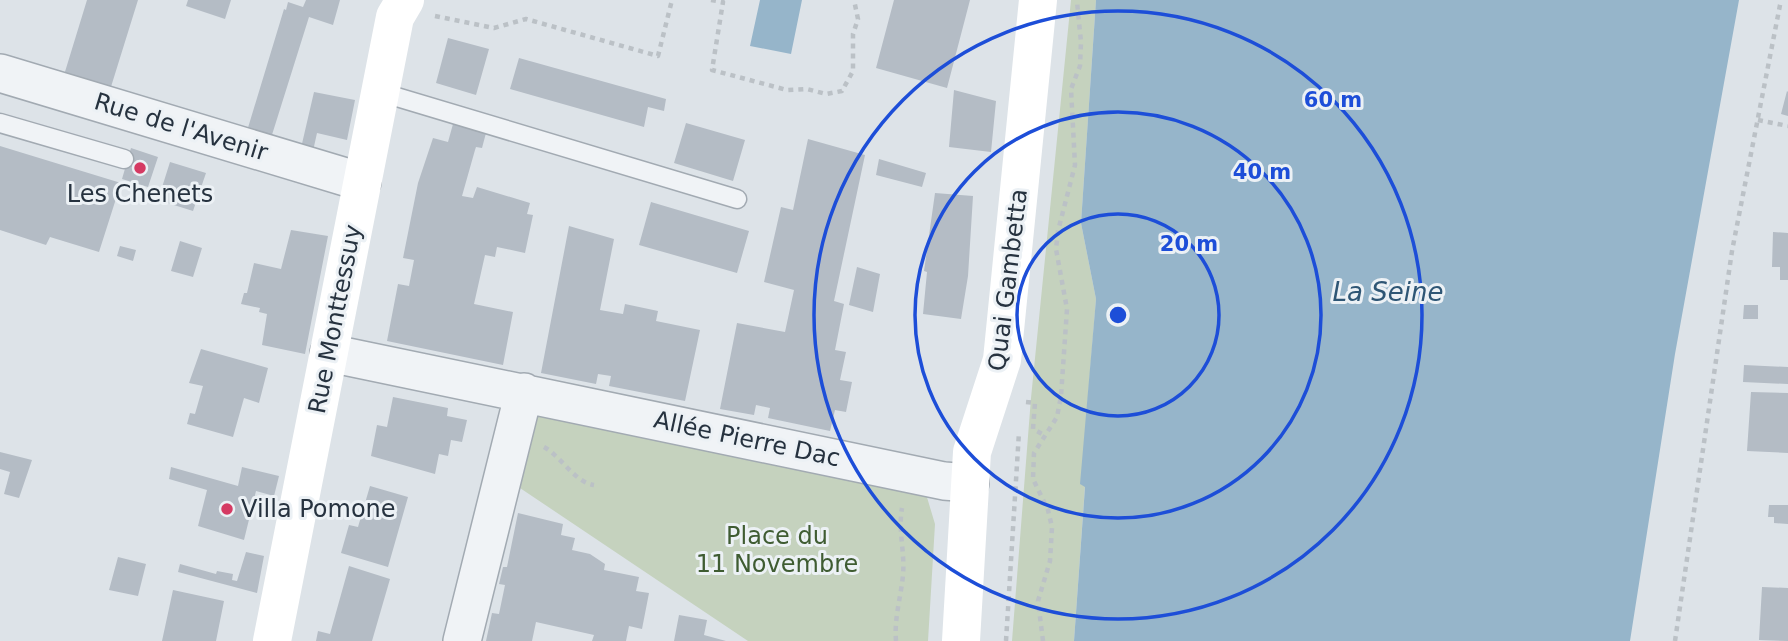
<svg xmlns="http://www.w3.org/2000/svg" width="1788" height="641" viewBox="0 0 1788 641" font-family="'DejaVu Sans',sans-serif">
	<rect width="100%" height="100%" fill="#dde3e8"/>
	<path fill="#c5d2be" d="M1071,0H1096L1081,223L1096,299L1081,484L1085,486L1074,641H1012L1031,398Z
		M536,408L926,494L935,524L928,641H748L517,486Z"/>
	<path fill="#96b5ca" d="M760,0H802L791,54L750,46Z
		M1096,0H1739L1675,354L1630,641H1074L1085,487L1080,484L1096,299L1081,223Z"/>
	<path fill="#b4bcc5" d="M87,0H138L110,90L64,75Z
		M188,0H231L225,19L186,6Z
		M306,0H340L333,25L309,17L271,138L247,131L284,9L286,10L288,2L303,7Z
		M894,0H970L947,88L876,68Z
		M448,38L489,49L476,95L436,83Z
		M519,58L666,99L664,111L648,107L644,127L510,89Z
		M954,90L996,101L991,152L949,147Z
		M1787,91L1788,92V116L1781,114Z
		M314,92L355,100L347,140L317,133L313,151L301,148Z
		M686,123L745,140L733,181L674,163Z
		M453,124L486,133L482,148L476,147L475,150L462,196L473,198L477,187L530,203L527,214L533,215L525,253L497,247L495,257L485,255L474,304L513,312L503,365L387,341L398,284L409,286L414,260L403,258L418,183L433,138L448,142Z
		M808,139L865,155L834,301L844,304L835,350L846,352L840,380L852,382L846,412L835,410L830,431L768,418L770,408L756,405L754,415L720,409L737,323L785,332L794,290L764,282L781,207L793,210Z
		M0,146L121,183L99,252L50,237L46,245L0,230Z
		M131,148L158,157L148,187L122,179Z
		M879,159L926,173L922,187L876,175Z
		M170,162L206,173L193,211L158,200Z
		M935,193L973,196L968,276L961,319L923,314L927,272L924,271Z
		M651,202L749,231L737,273L639,245Z
		M569,226L614,239L600,310L623,314L625,304L658,311L656,321L700,330L685,401L609,386L611,376L598,374L596,384L541,373Z
		M291,230L328,236L305,354L262,345L267,314L259,312L260,308L241,304L244,293H247L254,263L281,269Z
		M1773,232L1788,233V280H1780V267H1772Z
		M180,241L202,248L193,277L171,271Z
		M120,246L136,250L133,261L117,256Z
		M857,267L880,274L873,312L849,305Z
		M1744,305H1758V319H1743Z
		M201,349L268,368L259,403L244,398L233,437L187,424L190,413L195,414L203,386L189,383Z
		M1744,365L1788,367V384L1743,382Z
		M1751,392L1788,393V453L1747,451Z
		M393,397L448,408L447,416L467,420L462,442L451,440L448,456L439,454L435,474L371,456L377,425L387,427Z
		M0,452L32,460L19,498L4,494L10,472L0,469Z
		M171,467L238,486L242,467L279,476L274,496L256,491L244,540L198,526L207,490L169,479Z
		M370,486L408,497L388,567L341,553L349,525L358,527Z
		M1769,505H1788V524L1774,523V517H1768Z
		M518,513L563,524L561,535L575,538L572,550L590,554L605,564L604,570L639,577L636,591L649,593L642,629L629,626L626,641H592L594,635L536,622L532,641H486L492,613L499,614L505,585L499,584L503,567H507Z
		M246,552L264,556L257,593L178,572L180,564L216,574L217,571L233,574L232,580L237,581Z
		M118,557L146,564L138,596L109,590Z
		M349,566L390,579L372,641H316L318,631L330,634Z
		M1762,587L1788,588V641L1759,640Z
		M173,590L224,601L216,641H162Z
		M679,615L707,620L704,635L726,641H674Z"/>
	<g fill="none" stroke-linecap="round" stroke-linejoin="round">
		<defs>
			<path id="lane" d="M380,92L737,199
				M0,123L124,159"/>
			<path id="street" d="M0,73L362,182
				M329,353L944,481L970,483
				M462,641L524,392"/>
		</defs>
		<use href="#lane" stroke="#a2aab2" stroke-width="21"/>
		<use href="#street" stroke="#a2aab2" stroke-width="40"/>
		<path stroke="#bbc1c6" stroke-width="4.5" stroke-dasharray="5 5" stroke-linecap="butt" d="M711,0L723,2L712,70L787,90L807,89L826,94L842,91L853,71V34L858,19L854,0
			M435,16L494,28L526,19L658,56L672,0
			M1758,120L1788,126
			M1026,402L1035,403L1033,429L1044,435
			M544,447C562,457 574,482 594,485
			M896,641C894,618 901,597 903,575C905,552 898,531 902,508
			M1006,641L1019,432
			M1043,641L1038,601L1050,561L1052,527L1048,510L1033,479L1034,453L1057,417L1061,396L1067,309L1056,249L1058,231L1075,165L1071,89L1080,66L1081,42L1077,2
			M1675,641L1732,251L1781,0"/>
		<use href="#lane" stroke="#f0f3f6" stroke-width="18"/>
		<use href="#street" stroke="#f0f3f6" stroke-width="37"/>
		<path stroke="#fff" stroke-width="38" d="M272,641L395,17L405,0
			M961,641L972,452L1002,360L1038,0"/>
	</g>
	<g fill="none" stroke="#1d4ed8" stroke-width="3.5">
		<circle cx="1118" cy="315" r="101"/>
		<circle cx="1118" cy="315" r="203"/>
		<circle cx="1118" cy="315" r="304"/>
	</g>
	<g fill="#d53a63" stroke="#ecf1f5" stroke-width="2.5">
		<circle cx="140" cy="168" r="7"/>
		<circle cx="227" cy="509" r="7"/>
	</g>
	<g text-anchor="middle" dominant-baseline="central" stroke-width="6" stroke-linejoin="round" paint-order="stroke">
		<g font-size="24" fill="#26323f" stroke="#ecf1f5">
			<text transform="translate(181 127) rotate(17)">Rue de l'Avenir</text>
			<text transform="translate(1008 280) rotate(-83)">Quai Gambetta</text>
			<text transform="translate(335 319) rotate(-79)">Rue Monttessuy</text>
			<text transform="translate(747 439) rotate(12)">Allée Pierre Dac</text>
		</g>
		<g font-size="24" fill="#26323f" stroke="#ecf1f5">
			<text x="140" y="194">Les Chenets</text>
			<text x="241" y="509" text-anchor="start">Villa Pomone</text>
		</g>
		<g font-size="24" fill="#3f5c32" stroke="#ecf1f5">
			<text x="777" y="536">Place du<tspan x="777" dy="28">11 Novembre</tspan></text>
		</g>
		<g font-size="26" font-style="italic" fill="#2e5675" stroke="#ecf1f5">
			<text x="1388" y="292">La Seine</text>
		</g>
	</g>
	<circle cx="1118" cy="315" r="10" fill="#1d4ed8" stroke="#ecf1f5" stroke-width="3.5"/>
	<g font-size="21" text-anchor="middle" font-weight="bold" fill="#1d4ed8" stroke="#ecf1f5" stroke-width="6" stroke-linejoin="round" paint-order="stroke">
		<text x="1333" y="107">60 m</text>
		<text x="1262" y="179">40 m</text>
		<text x="1189" y="251">20 m</text>
	</g>
</svg>
